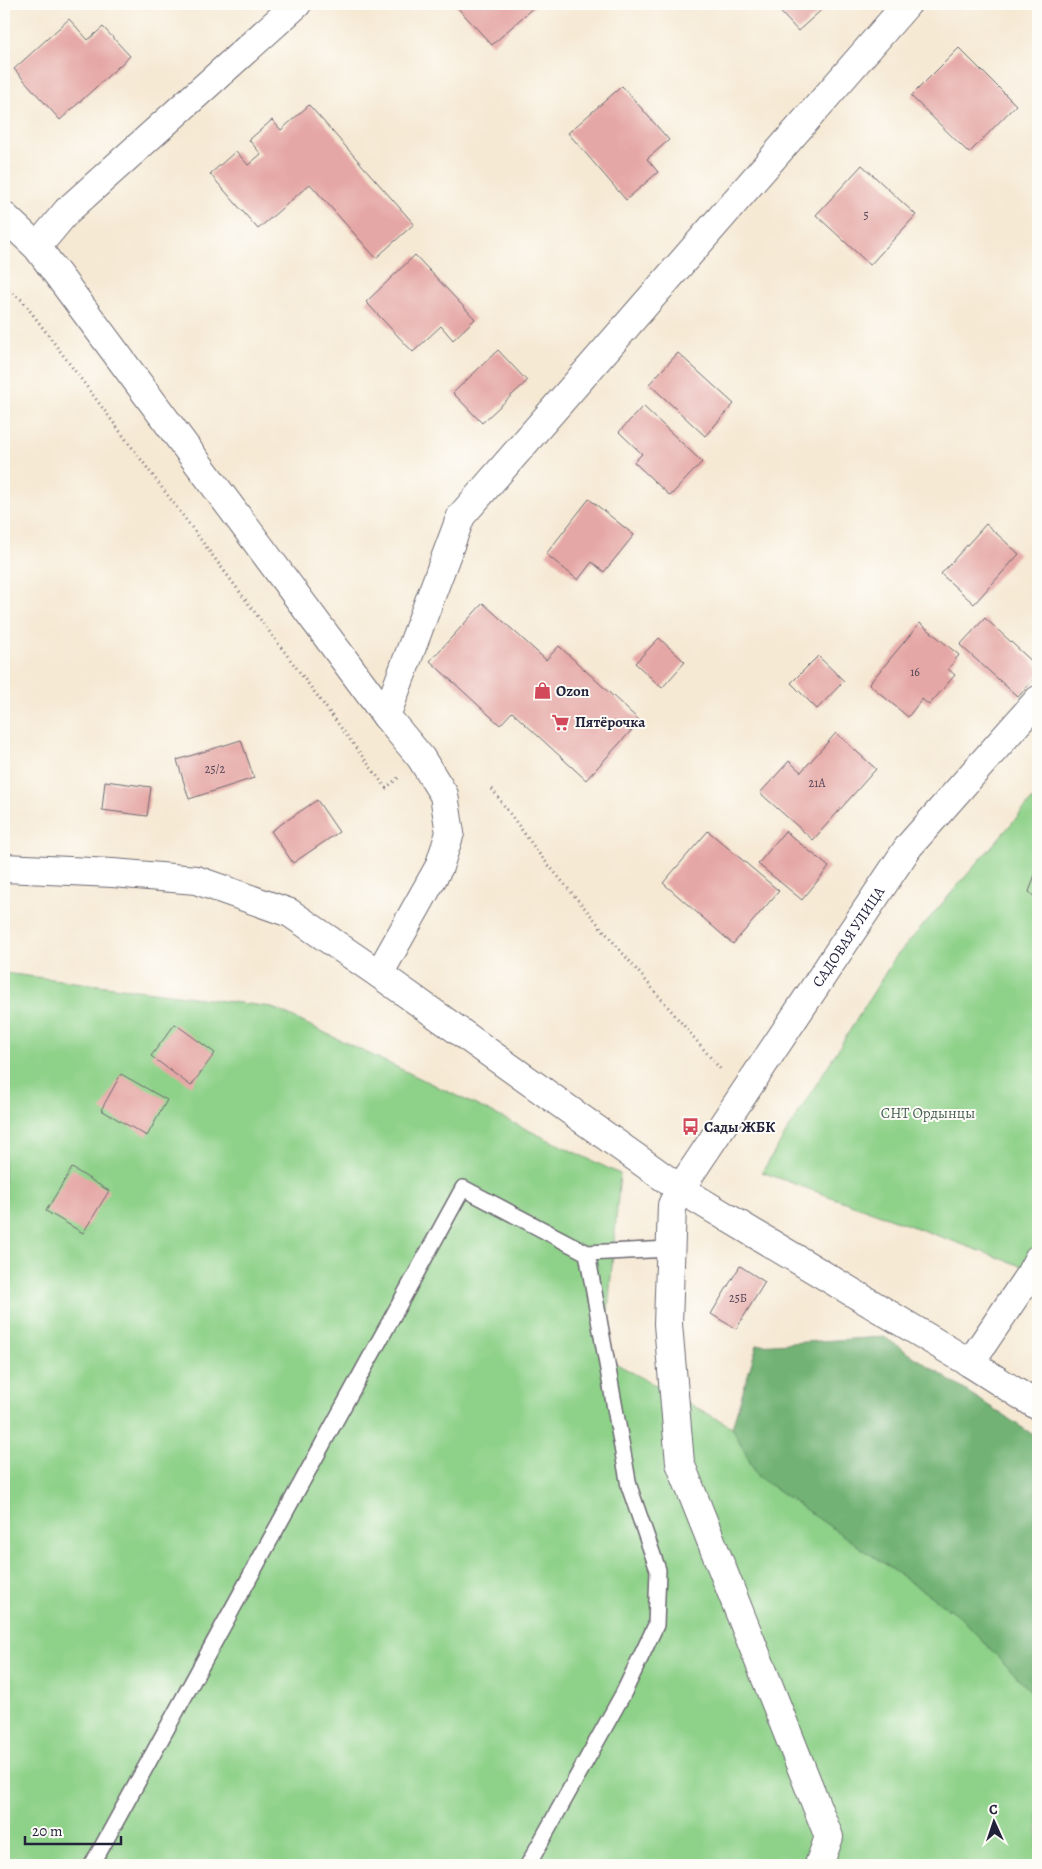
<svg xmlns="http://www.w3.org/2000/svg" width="1042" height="1869" viewBox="0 0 1042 1869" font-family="Alegreya,serif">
	<rect width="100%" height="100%" fill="#fdfcf7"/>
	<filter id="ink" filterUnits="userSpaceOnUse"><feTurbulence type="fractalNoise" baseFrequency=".02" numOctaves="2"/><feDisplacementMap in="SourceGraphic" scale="10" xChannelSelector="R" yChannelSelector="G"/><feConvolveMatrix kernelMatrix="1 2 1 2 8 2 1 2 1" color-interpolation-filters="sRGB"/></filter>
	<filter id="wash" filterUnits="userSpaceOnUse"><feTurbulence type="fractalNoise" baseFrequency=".0096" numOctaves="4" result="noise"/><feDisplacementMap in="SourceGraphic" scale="20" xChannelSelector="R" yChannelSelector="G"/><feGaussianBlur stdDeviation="1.12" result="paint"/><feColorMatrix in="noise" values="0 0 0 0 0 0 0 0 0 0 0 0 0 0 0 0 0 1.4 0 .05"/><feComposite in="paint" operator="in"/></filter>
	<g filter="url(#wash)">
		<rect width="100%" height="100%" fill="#f6e9d4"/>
		<path fill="#8ed189" stroke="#587a62" d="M1038,793V1272L762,1172L894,959Z
			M4,973L271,1007L620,1174L604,1357L732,1427L958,1615L1038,1686V1865H4Z"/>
		<path fill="#72b375" stroke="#4a6a58" d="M884,1337L1038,1438V1699L958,1615L757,1476L732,1427L757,1345Z"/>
		<g id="blocks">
			<path fill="#e5a7a5" d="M454,4H537L492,45Z
				M773,4H828L798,31Z
				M69,19L88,40L103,27L130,56L60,120L14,69Z
				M959,48L1016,105L969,153L911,96Z
				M622,86L669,140L647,159L658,172L626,200L568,133Z
				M309,105L414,224L376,258L310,184L258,229L210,174L236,151L248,165L261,154L249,140L272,120L281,130Z
				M862,165L916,215L870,265L816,215Z
				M415,255L475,319L453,340L441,326L413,352L366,302Z
				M498,350L527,381L482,423L453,393Z
				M678,353L734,404L705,436L649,384Z
				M643,406L702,462L670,496L634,462L642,454L619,432Z
				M589,499L634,535L604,572L592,562L578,580L546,554Z
				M986,524L1019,554L974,604L941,574Z
				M483,603L546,660L559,646L640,721L586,780L512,712L500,725L430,661Z
				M985,618L1038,667V674L1018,697L960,645Z
				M920,623L959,655L948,669L955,675L929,705L922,699L908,717L869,684Z
				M659,638L685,662L662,688L635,663Z
				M818,656L844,681L817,709L791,683Z
				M836,733L876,769L813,840L760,793L789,761L801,772Z
				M241,740L254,778L189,799L177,760Z
				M105,781L151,787L147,816L102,810Z
				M317,800L339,832L293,863L271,831Z
				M708,831L779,891L733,944L663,883Z
				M785,831L829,867L802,900L758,864Z
				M1038,866V900L1029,892Z
				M175,1024L215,1053L191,1086L151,1056Z
				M121,1074L167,1100L147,1136L101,1110Z
				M72,1168L109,1191L83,1233L46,1211Z
				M740,1266L765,1282L736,1329L711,1314Z"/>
		</g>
	</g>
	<g filter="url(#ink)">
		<use href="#blocks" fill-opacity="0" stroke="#6c6871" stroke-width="1"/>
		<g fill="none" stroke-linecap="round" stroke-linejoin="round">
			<defs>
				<path id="lane" d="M92,1865L463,1188L587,1253L670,1249
					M528,1865L623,1694L656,1625L658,1570L629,1486L587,1253"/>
				<g id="street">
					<path d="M4,216L37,247L386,716L421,758L444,795L450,833L439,867L379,974"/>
					<path d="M37,247L67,211L297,4"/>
					<path d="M386,716L461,516L907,4"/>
					<path d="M970,1363L1030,1274L1038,1259"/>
					<path id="s1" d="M819,1865L829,1837L680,1463L668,1324L672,1205L680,1189L909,846L1038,700"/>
				</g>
				<path id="secondary" d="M4,868L113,873L196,880L290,913L379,974L680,1189L970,1363L1038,1406"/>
			</defs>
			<use href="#lane" stroke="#6c6871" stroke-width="18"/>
			<use href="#street" stroke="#6c6871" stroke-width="30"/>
			<use href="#secondary" stroke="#6c6871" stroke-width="30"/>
			<path stroke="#6c6871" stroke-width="3" stroke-dasharray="1 4" stroke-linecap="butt" d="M4,288L22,300L386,788L399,777
				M492,789L540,855L722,1071"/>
			<use href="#lane" stroke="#fff" stroke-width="15"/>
			<use href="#street" stroke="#fff" stroke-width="28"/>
			<use href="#secondary" stroke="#fff" stroke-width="28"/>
		</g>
	</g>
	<defs>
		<symbol id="shop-bare" viewBox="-9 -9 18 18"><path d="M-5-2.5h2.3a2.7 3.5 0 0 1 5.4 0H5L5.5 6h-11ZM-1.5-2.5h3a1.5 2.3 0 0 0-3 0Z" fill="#d1495b" stroke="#fdfcf7" stroke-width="2.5" paint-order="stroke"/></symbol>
		<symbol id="supermarket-bare" viewBox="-9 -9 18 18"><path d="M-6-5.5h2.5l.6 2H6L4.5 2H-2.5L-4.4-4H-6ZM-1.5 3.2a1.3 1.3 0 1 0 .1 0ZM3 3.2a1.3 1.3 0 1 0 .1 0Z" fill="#d1495b" stroke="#fdfcf7" stroke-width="2.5" paint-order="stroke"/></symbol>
		<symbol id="bus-bare" viewBox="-9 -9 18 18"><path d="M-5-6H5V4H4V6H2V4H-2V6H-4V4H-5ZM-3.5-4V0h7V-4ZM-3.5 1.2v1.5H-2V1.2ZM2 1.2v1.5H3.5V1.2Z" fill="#d1495b" stroke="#fdfcf7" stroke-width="2.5" paint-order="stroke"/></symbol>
	</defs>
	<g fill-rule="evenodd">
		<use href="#shop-bare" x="530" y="678" width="25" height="25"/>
		<use href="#supermarket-bare" x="548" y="710" width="25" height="25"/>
		<use href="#bus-bare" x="678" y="1114" width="25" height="25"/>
	</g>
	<g text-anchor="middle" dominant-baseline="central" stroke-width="4" stroke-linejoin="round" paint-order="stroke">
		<g font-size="12" fill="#534356">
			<text x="866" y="215">5</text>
			<text x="915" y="672">16</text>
			<text x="215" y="769">25/2</text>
			<text x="817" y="783">21А</text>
			<text x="738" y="1298">25Б</text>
		</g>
		<g font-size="15" font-weight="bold" fill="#22223b" stroke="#fdfcf7" text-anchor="start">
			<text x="556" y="691">Ozon</text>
			<text x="575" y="722">Пятёрочка</text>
			<text x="704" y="1127">Сады ЖБК</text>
		</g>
		<g font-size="15" fill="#22223b" stroke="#fdfcf7">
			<text stroke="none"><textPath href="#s1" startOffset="1012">САДОВАЯ УЛИЦА</textPath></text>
		</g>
		<g font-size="15" fill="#485f56" stroke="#fdfcf7">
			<text x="928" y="1113">СНТ Ордынцы</text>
		</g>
	</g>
	<rect width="1042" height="1869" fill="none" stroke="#fdfcf7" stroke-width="20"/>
	<g transform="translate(994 1822) rotate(357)" stroke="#fdfcf7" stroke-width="4" paint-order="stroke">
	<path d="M0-4L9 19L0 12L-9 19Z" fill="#22223b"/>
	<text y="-8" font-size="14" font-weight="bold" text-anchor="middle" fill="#22223b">С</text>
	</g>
	<path d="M25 1836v8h96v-8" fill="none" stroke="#22223b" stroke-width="2.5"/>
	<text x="32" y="1836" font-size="15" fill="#22223b" stroke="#fdfcf7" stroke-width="4" paint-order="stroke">20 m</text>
</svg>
